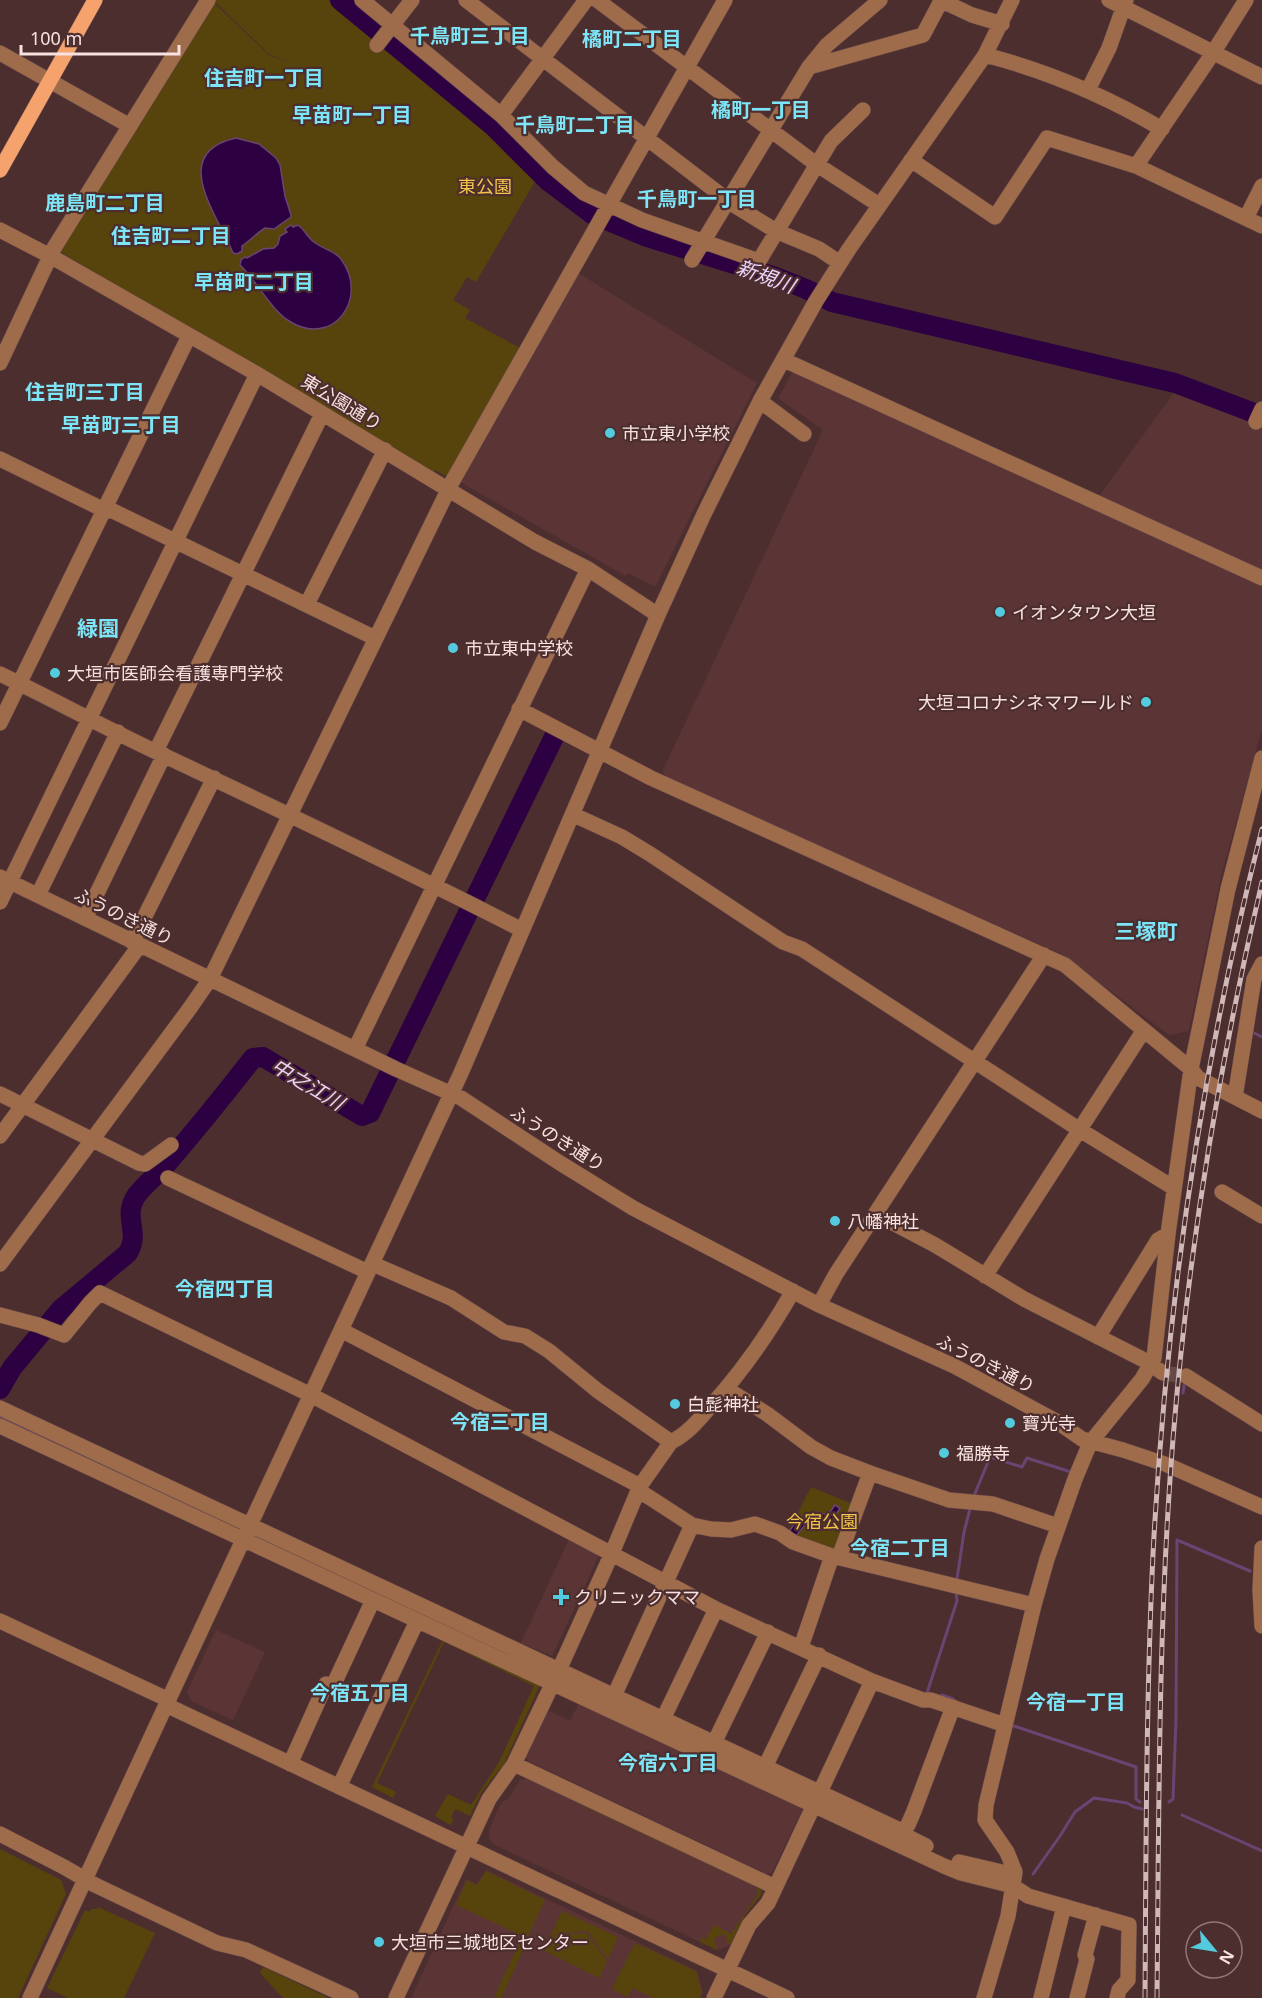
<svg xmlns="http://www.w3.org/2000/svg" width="1262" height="1998" viewBox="0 0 1262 1998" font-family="'Noto Sans','Noto Sans JP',sans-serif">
	<rect width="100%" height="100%" fill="#4d2e2e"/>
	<path fill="#5b3536" d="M578,273L757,383L655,587L628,573L626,576L460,482Z
		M799,361L1100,495L1176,390L1262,426V729L1221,876L1189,1031L1169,1035L1060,953L665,778L663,770L823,430L778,398Z
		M571,1535L601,1551L552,1656L521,1643Z
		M216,1630L265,1652L233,1720L191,1701L187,1692Z
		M580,1701L800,1805L802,1810L772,1873L767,1874L528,1761L524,1753L545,1709L570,1721Z
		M527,1777L762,1887L761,1895L745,1915L730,1945L717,1950L495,1845L490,1840L489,1833L493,1820L502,1802L509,1798L521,1779L525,1780Z
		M486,1870L697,1971L703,1992L700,1998H411L466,1879L477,1884Z"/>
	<path fill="#57430c" d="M211,0L270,56L292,63L270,55L213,0H328L413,69L537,178L476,282L467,277L453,300L470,310L465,318L522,349L450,478L435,470L433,472L242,362L54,248Z
		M811,1487L855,1505L837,1553L787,1534Z
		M443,1639L538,1682L539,1687L504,1764L481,1793L470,1816L455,1809L451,1817L454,1819L450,1825L435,1816L448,1794L471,1805L499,1762L534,1686L444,1642L377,1783L396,1792L393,1798L372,1787Z
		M585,1804L762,1887L761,1895L745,1915L730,1945L728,1944L725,1934L714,1938L717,1950L700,1942L702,1938L706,1939L714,1925L731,1934L758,1894L756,1887L583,1806Z
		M0,1849L61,1880L66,1894L18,1998H0Z
		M486,1871L545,1900L527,1938L456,1905L467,1880L477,1885Z
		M98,1907L155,1933L124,1998H68L47,1988L85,1910L89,1912L91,1909H97Z
		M562,1911L618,1937L608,1959L587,1931L551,1934Z
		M586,1933L607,1961L599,1978L543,1950L550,1935Z
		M521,1939L527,1942L501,1998H494Z
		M635,1943L696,1971L702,1992L699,1998H653L633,1988L628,1997L612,1989Z
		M263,1967L329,1998H283L260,1973Z"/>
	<path fill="#2d0042" stroke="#6a4472" stroke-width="1.5" d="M236,138L259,144L276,158L280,165L285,196L291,215V217L274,229L265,228C257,233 251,240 242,246V251L237,254L233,253C219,217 167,153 236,138Z
		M291,225L293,227L298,225C305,230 307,237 314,242C322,249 334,250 341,259C370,298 333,349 289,321C271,310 257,281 240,265L241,260L245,257L247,258L263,249L274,248L278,244L280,236L287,232L285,229Z
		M835,1505L840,1508L830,1524H828C805,1510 808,1527 795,1536L789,1532L795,1523L816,1512L828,1515Z"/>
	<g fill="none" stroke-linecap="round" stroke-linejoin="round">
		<path stroke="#6a4472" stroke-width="3" d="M1250,1031L1262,1037
			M1183,1393L1185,1380
			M0,1417L169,1495
			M974,1496L990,1457L1022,1467L1027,1458L1071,1472
			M258,1538L383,1596
			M957,1579L964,1532L970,1509
			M415,1611L449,1627
			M931,1694L927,1693L957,1601L956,1592
			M940,1696L942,1695L953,1699
			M1011,1725L1136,1767V1799L1140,1802
			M1169,1802L1173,1799L1176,1720L1177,1540L1250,1571
			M1182,1815L1262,1851
			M1033,1874L1060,1836L1075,1812L1094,1798L1127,1803L1134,1807L1142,1809"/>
		<path stroke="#2d0042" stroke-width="20" d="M340,0L493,126L548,181L592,214L647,237L773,276L806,289L832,302L1175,383L1262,416
			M0,1389L12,1368L61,1309L128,1253C141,1231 122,1218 136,1196C144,1185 156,1176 165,1166C195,1131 225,1094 253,1058L263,1057L362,1116L370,1113L555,735"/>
		<path stroke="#664949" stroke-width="15" stroke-dasharray="15 8" stroke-linecap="butt" d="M1163,1373L1186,1376"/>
		<defs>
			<path id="minor" d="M362,0L501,115L553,167L584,193L642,220L759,261L831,141L863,110
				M466,0L734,205L776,231L819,249L840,263
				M597,0L816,164L879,205
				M940,0L972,15L1002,24
				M1109,0L1262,77
				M377,45L412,0
				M0,53L130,126
				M985,55C1047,71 1106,96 1162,129
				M809,67L923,35L941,1
				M1088,90L1109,48L1126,0
				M501,115L586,0
				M911,160L995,217L1047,138L1136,166L1262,226
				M1136,166L1213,53L1246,0
				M1246,218L1262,186
				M0,230L52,257L257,374L535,542L588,569L658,615
				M692,260L809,67L827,45L880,0
				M784,360L1262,578
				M0,363L54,248L208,0
				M760,401L804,434
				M1256,422L1262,409
				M0,459L104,510L113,511L375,638
				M307,604L385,450
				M0,674C56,701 111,731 167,757C286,813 405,870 522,930
				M519,709L651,778L1065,965L1191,1069L1198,1078L1262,1111
				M0,723L189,336
				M156,751L322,414
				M574,815L622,837L650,854L783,942L802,949L1080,1130L1174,1188
				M0,877L396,1069L461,1098L560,1163L633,1208L819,1305L954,1366L1056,1421L1082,1439L1123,1450L1165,1464L1262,1507
				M38,895L118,732
				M0,902L257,374
				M85,918L164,755
				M132,942L214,778
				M355,1049L588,569
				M0,1094L139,1163L145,1164L171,1145
				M1235,1097L1254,979L1262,964
				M0,1136L140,945
				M168,1178L368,1272
				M1222,1192L1262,1216
				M876,1214L935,1245L1024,1299L1144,1360L1163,1373
				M0,1264L190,1008L210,979L452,482L725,0
				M985,1276L1144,1030
				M819,1305L836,1274L1044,955
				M0,1315L38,1325L64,1335L90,1303L100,1293L311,1395L716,1609L872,1681L923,1700H931L1005,1725
				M341,1330L640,1486
				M1098,1337L1158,1240L1168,1234
				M1186,1376L1262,1424
				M727,1389L767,1414L811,1447L831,1458L870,1473
				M0,1408L559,1670L612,1553L640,1486L671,1442L598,1391L549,1351L525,1336L504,1332L451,1298L373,1264
				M0,1426L944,1866L961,1873L1013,1886L1028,1896L1129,1925L1128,1980L1119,1990L1117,1998
				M671,1442C687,1434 698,1421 709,1408C742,1372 769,1333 793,1291
				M638,1490L692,1525L711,1529L731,1530L755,1524L780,1533L793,1542L832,1556L1034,1605
				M1262,1548L1260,1590L1262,1626
				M839,1557L870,1473L949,1500L993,1504L1058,1526
				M0,1621L169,1700
				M801,1647L832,1556
				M614,1696L692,1525
				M166,1705L461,1073L658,615L704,514L760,401L816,301L849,249L985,55L1012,0
				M663,1719L716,1609
				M714,1743L768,1632
				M290,1764L326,1684L333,1686L373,1600
				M514,1764L775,1887
				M765,1767L819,1655
				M339,1787L417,1621
				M902,1831L908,1825L914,1811L953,1707
				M0,1834L64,1867L95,1885L217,1943L246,1950L351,1998
				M959,1862L1002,1872H1015
				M30,1998L166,1705L787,1998
				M396,1998L489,1799L514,1764L559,1670L902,1831L908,1837L926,1846
				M714,1998L749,1925L768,1903L872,1681
				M984,1998L1008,1916L1015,1872L1007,1852L985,1820L986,1805L1034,1605L1047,1559L1075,1479L1090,1443L1142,1379L1154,1358L1168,1234L1191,1069L1228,889L1262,758
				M1041,1998L1064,1906
				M1077,1998L1087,1959L1085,1955L1096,1915"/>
			<path id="major" d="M0,170L95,0"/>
		</defs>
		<use href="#minor" stroke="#684b4b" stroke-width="16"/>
		<use href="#major" stroke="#684b4b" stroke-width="16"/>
		<use href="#minor" stroke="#9e6b4b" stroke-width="15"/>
		<use href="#major" stroke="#f5a26d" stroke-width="15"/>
		<defs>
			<path id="rail" d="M1145,1998C1146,1850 1146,1702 1153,1554C1166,1310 1201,1066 1262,829
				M1157,1998C1159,1812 1158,1625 1173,1439C1188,1252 1219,1065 1262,882"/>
		</defs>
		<use href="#rail" stroke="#d0b8b8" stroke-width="5"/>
		<use href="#rail" stroke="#4d2e2e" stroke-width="3" stroke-dasharray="9" stroke-linecap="butt"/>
	</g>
	<g fill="#54cade" stroke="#4d2e2e" stroke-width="2">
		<circle cx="610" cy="433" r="6"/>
		<circle cx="1000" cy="612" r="6"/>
		<circle cx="453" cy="648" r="6"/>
		<circle cx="55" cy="673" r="6"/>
		<circle cx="1146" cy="702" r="6"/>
		<circle cx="835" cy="1221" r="6"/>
		<circle cx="675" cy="1404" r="6"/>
		<circle cx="1010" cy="1423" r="6"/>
		<circle cx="944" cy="1453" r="6"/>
		<path d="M558 1588h6v6h6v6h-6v6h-6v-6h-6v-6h6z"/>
		<circle cx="379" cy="1942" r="6"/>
	</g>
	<g text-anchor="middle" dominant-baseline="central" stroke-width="4.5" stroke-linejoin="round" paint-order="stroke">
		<g font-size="18" fill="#f4c348" stroke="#4d2e2e">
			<text x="485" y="186">東公園</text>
			<text x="822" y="1521">今宿公園</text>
		</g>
		<g font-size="18" fill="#f7e2e1" stroke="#4d2e2e">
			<text transform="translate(342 402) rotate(31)">東公園通り</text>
			<text transform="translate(124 916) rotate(26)">ふうのき通り</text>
			<text transform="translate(558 1138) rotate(32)">ふうのき通り</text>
			<text transform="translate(986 1363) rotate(27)">ふうのき通り</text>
		</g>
		<g font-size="18" fill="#f7e2e1" stroke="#4d2e2e" text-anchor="start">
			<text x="622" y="433">市立東小学校</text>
			<text x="1012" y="612">イオンタウン大垣</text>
			<text x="465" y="648">市立東中学校</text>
			<text x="67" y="673">大垣市医師会看護専門学校</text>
			<text x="1134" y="702" text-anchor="end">大垣コロナシネマワールド</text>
			<text x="847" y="1221">八幡神社</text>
			<text x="687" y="1404">白髭神社</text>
			<text x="1022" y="1423">寶光寺</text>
			<text x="956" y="1453">福勝寺</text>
			<text x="574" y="1597">クリニックママ</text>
			<text x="391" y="1942">大垣市三城地区センター</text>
		</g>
		<g font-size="20" font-weight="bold" fill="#7de5f8" stroke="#4d2e2e">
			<text x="470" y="35">千鳥町三丁目</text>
			<text x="632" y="38">橘町二丁目</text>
			<text x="264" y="77">住吉町一丁目</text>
			<text x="761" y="109">橘町一丁目</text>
			<text x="352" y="114">早苗町一丁目</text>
			<text x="575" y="124">千鳥町二丁目</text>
			<text x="697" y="198">千鳥町一丁目</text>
			<text x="105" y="202">鹿島町二丁目</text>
			<text x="171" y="235">住吉町二丁目</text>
			<text x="254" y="281">早苗町二丁目</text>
			<text x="85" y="391">住吉町三丁目</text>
			<text x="121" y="424">早苗町三丁目</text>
			<text x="225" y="1288">今宿四丁目</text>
			<text x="500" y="1421">今宿三丁目</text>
			<text x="900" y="1547">今宿二丁目</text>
			<text x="360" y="1692">今宿五丁目</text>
			<text x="1076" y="1701">今宿一丁目</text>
			<text x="668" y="1762">今宿六丁目</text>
		</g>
		<g font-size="20" font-style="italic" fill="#ead2fa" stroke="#4d2e2e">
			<text transform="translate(766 276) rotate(20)">新規川</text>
			<text transform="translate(308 1084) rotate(31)">中之江川</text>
		</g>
		<g font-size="21" font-weight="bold" fill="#7de5f8" stroke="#4d2e2e">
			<text x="98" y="628">緑園</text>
			<text x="1146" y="931">三塚町</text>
		</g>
	</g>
	<g transform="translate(1214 1950) rotate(120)"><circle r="28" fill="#4d2e2e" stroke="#917676" stroke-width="1.5"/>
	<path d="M0-4.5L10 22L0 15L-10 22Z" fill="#54cade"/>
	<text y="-9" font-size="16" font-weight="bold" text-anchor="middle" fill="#f7e2e1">N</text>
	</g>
	<path d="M21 45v9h158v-9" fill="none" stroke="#f7e2e1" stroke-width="3"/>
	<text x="30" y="45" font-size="18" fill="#f7e2e1" stroke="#4d2e2e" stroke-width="4.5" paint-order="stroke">100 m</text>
</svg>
